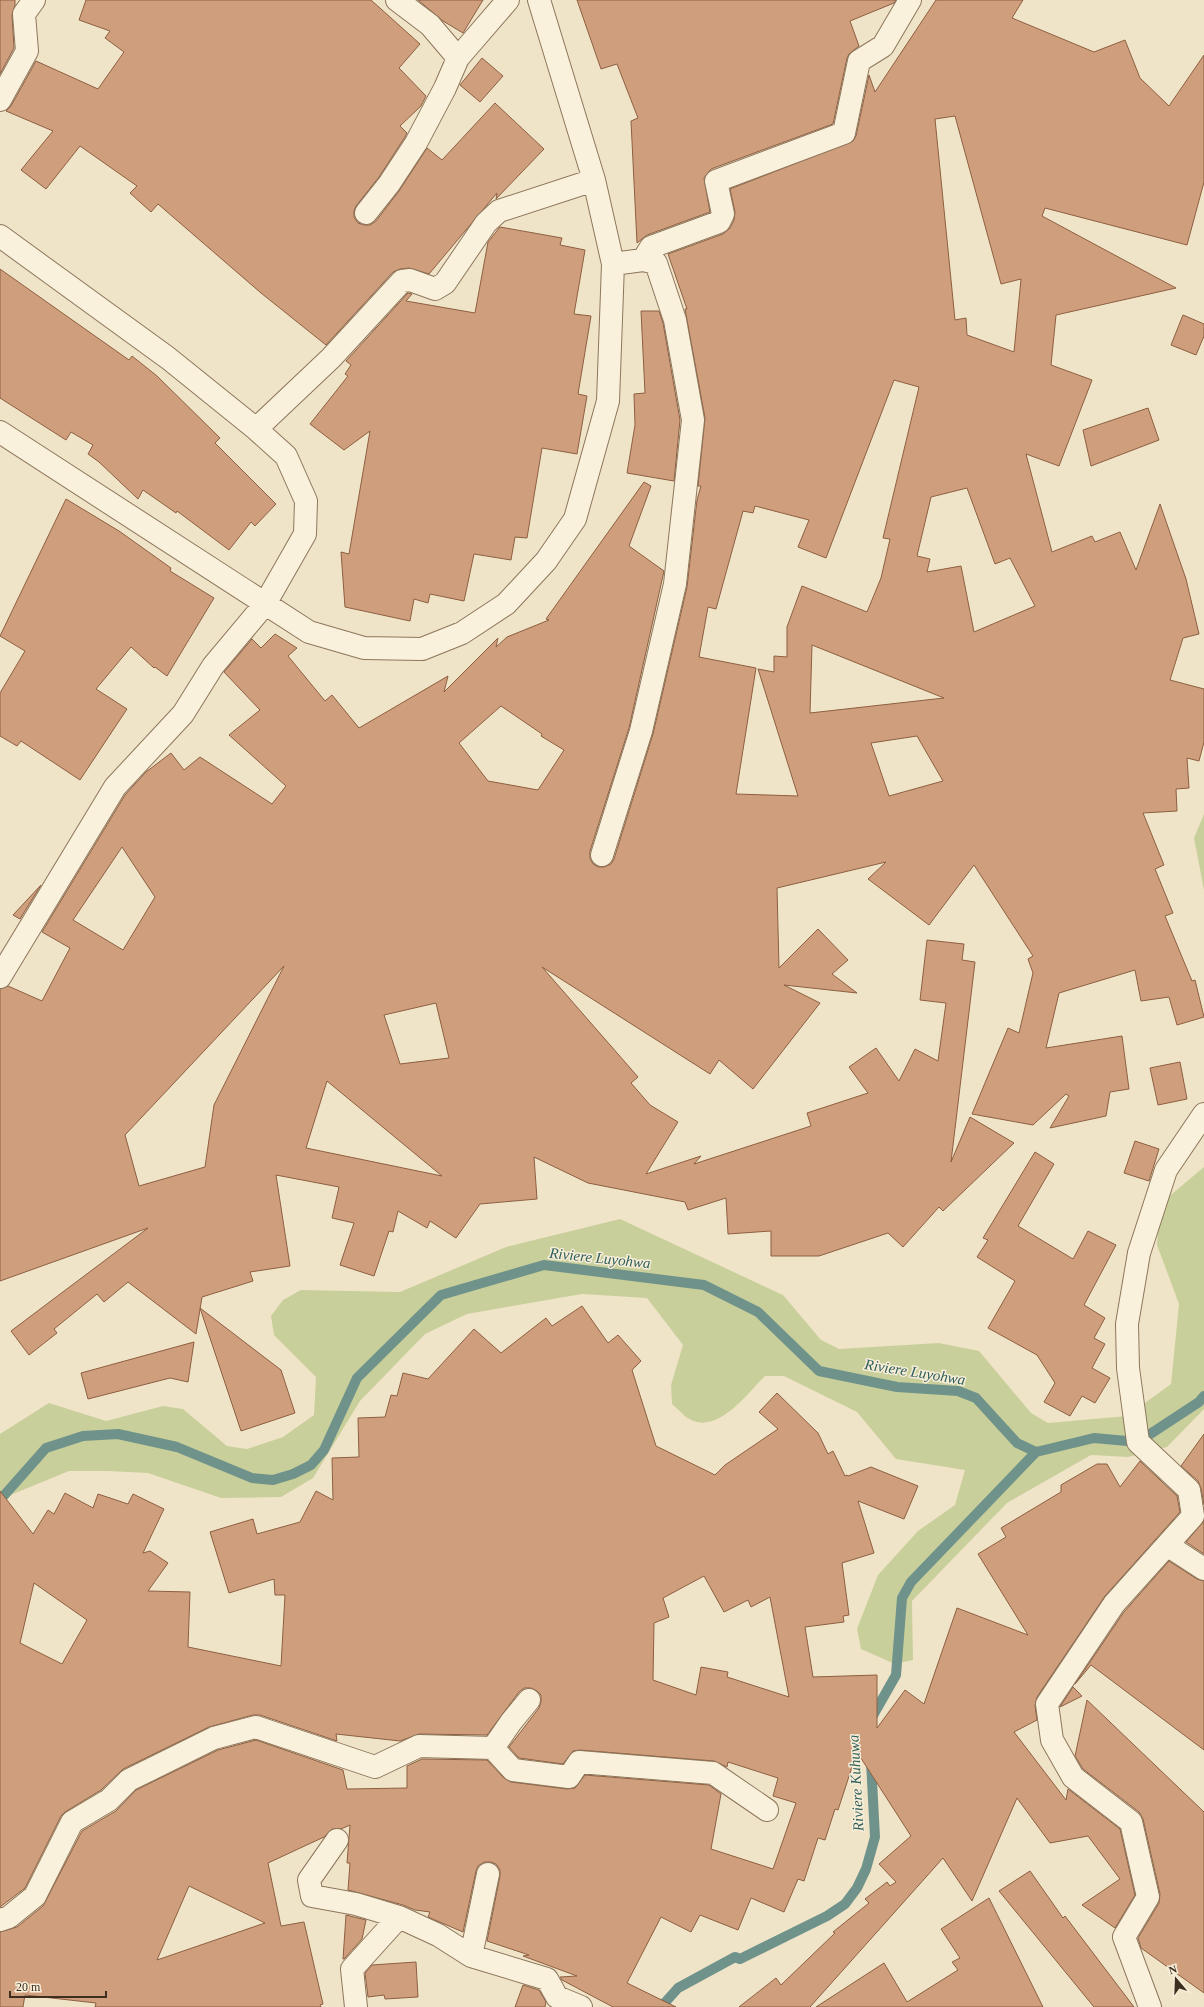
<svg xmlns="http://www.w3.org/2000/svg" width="1204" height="2007" viewBox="0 0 1204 2007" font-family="'Times New Roman',serif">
	<rect width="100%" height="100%" fill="#f0e4c8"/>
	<path fill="#c9cf9b" d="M1204,814V890L1194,838Z
		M1204,1167V1409L1167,1447L1128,1457L1091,1455L1007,1503L912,1601L913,1660L895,1664L861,1649L857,1629L878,1575L918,1531L955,1505L965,1470L896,1459L857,1412L784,1376H765C746,1395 715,1438 686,1417C681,1413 677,1408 672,1404L671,1385L683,1345L647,1298L582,1294L467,1314L425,1334L360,1401L313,1478L281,1497L221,1498L148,1473L108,1471H69L8,1496L0,1507V1434L49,1403L106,1421L163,1406L183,1409L227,1446L247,1449L283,1437L314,1415L316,1377L274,1335L271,1316L283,1300L301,1290L400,1292L506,1247L620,1219L783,1295L821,1340L839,1349L939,1343L979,1351L1031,1413L1048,1423L1127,1416L1171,1384L1179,1304L1157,1245L1160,1204Z"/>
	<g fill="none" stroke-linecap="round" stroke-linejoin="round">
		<path stroke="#6f938a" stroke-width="10" d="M0,1500L46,1448L83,1436L118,1434L177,1447L252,1478L273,1480L293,1474L311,1465L324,1450L357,1378L441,1295L544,1265L704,1285L758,1312L819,1371L897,1387L958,1391L976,1398L1017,1443L1036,1452L1094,1438L1138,1442L1199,1402L1204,1396
			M871,1719L896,1675L902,1598L911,1582L1036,1452
			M661,2007L678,1988L735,1957L740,1959L827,1916L845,1904L857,1888L866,1869L875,1837L871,1762"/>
	</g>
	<path fill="#cf9f7d" stroke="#8d5f41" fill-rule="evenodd" d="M0,0H15V5L12,15L14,48L0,74Z
		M86,0H371L420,44L399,68L426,96L421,106L400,126L407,133L405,137L379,177L356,206L354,211V217L358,223L364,225H370L376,221L399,191L427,148L442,160L495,103L544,149L496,199L497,193L429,274L409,268L400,269L393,272L326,345L261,293L158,204L151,212L130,193L137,186L80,146L46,189L21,170L53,131L6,111L11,106L36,61L98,89L124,52L105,38L110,31L79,20Z
		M418,0H483L463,33L443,21Z
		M577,0H896L894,3L850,21L859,46L849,54L847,58L833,124L711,169L704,178L710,212L647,235L637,243L631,121L638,118L617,64L601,69Z
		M936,0H1023L1012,18L1094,52L1125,40L1140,78L1169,106L1204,55V182L1187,245L1045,208L1042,216L1176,288L1056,315L1051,365L1092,380L1059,466L1026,454L1052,552L1092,536L1095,542L1120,532L1136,570L1160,504L1186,579L1199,634L1183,638L1170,680L1204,689V742L1199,761L1187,758L1189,788L1176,789L1177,811L1143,813L1164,865L1155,869L1173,913L1165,916L1192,981L1195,980L1204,1017L1177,1025L1169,997L1141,1001L1135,970L1059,993L1046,1048L1122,1036L1129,1089L1110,1092L1106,1116L1050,1128L1069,1096L1066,1094L1033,1125L972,1114L1008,1028L1019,1033L1033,973L1028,959L1033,956L974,865L929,925L868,879L886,862L777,888L779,968L818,929L848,960L832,974L857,993L784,985L820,1003L753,1089L719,1060L710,1074L542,967L638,1077L631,1083L650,1105L678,1122L646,1174L701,1156L694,1164L811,1126L807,1113L868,1093L849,1067L876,1048L899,1081L915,1049L938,1061L946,1003L920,1000L927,940L964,944L962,960L975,962L951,1162L970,1117L1014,1143L943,1211L939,1207L903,1247L888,1233L819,1256H771V1231L728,1234L726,1198L688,1210L685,1202L588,1183L534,1157L537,1199L480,1204L456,1238L430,1221L427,1228L398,1211L393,1232L389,1231L374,1276L340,1265L354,1223L332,1218L339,1187L276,1175L290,1266L250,1272L253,1281L202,1297L196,1334L128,1282L104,1302L97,1294L54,1329L57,1333L29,1355L11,1331L148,1228L0,1281V989L8,986L42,1001L70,948L42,932L125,795L146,772L171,753L184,770L200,757L272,804L286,786L229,735L260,710L224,672L252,639L261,648L275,634L297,648L288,656L325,701L332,695L359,728L448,676L444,692L498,638L496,647L507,637L549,620L546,619L644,482L651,486L629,546L664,571L629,728L590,851V858L593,864L598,867H604L611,864L614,859L653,734L687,587L697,500L701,486H698L705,418L685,309H687L668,254L723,234L730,228L734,220L735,212L730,189L853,141L856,136L869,75L875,92ZM955,116L1001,284L1021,279L1014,352L967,335L966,318L955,320L935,119ZM894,380L919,387L883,538L890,539L881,578L867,612L802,586L787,627V657L774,656V672L758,669L798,796L736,794L756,668L699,657L708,607L716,609L743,511L753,513L755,506L809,520L798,547L826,558ZM967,488L995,564L1010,558L1035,606L974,632L961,566L927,572L930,559L917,556L931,497ZM812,645L944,698L810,713ZM501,706L542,734L541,736L564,750L538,790L488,781L459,743ZM917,736L943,781L889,796L871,743ZM122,847L155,897L123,950L73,920ZM284,966L214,1105L205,1167L139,1186L125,1135ZM436,1003L449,1058L400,1064L384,1015ZM327,1081L442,1176L306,1148Z
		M482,58L503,76L480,102L460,85Z
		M500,227L562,238L560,245L585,250L574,314L591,316L578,394L587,396L577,454L542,448L527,538L515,537L511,560L474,554L464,601L430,594L428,603L414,599L410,621L345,607L341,552L349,554L370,431L344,450L310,424L348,376L345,374L351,365L346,361L408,293L412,294L406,301L475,313L488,242Z
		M0,269L129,360L132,356L157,376L220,438L215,443L276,504L255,526L251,522L229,550L177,511L176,513L143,490L138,499L99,462L88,454L93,445L71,432L66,440L0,398Z
		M641,311H659L663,323L680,420L674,481L627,473L635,425L634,394L645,393Z
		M1183,315L1204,324V336L1196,355L1171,345Z
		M1148,408L1159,440L1091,466L1083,430Z
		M66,499L119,531L171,568L170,571L214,598L167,676L155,667L154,668L131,647L96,689L127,709L80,780L21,741L17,746L0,736V693L25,651L0,636Z
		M41,885L20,919L13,915Z
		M1180,1062L1187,1099L1158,1105L1150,1068Z
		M1135,1141L1159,1149L1149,1181L1124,1173Z
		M1035,1152L1054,1164L1018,1226L1073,1259L1088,1231L1116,1245L1084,1305L1105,1318L1094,1338L1105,1344L1092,1368L1110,1378L1095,1403L1082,1396L1070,1416L1044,1402L1055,1383L1037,1355L988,1328L1015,1281L977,1257L988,1240L983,1238Z
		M582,1306L608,1343L618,1335L641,1361L632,1370L656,1446L715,1475L725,1465L778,1429L759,1412L777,1393L818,1433L828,1454L833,1451L845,1476L847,1475L848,1476L871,1467L918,1486L904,1519L858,1501L874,1553L842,1563L849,1615L843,1616L844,1622L805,1627L813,1677L877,1675V1728L905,1690L924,1704L957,1608L1028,1635L978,1554L1006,1537L1001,1528L1061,1492V1485L1097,1464H1107L1120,1487L1140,1461L1177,1496L1180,1512L1105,1596L1037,1697L1035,1706L1037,1720L1014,1732L1066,1800L1068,1789L1120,1829L1135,1895L1115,1928L1082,1905L1120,1879L1088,1836L1050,1843L1017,1798L972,1901L943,1858L810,2007H739L776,1978L781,1985L835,1933L833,1932L869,1903L865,1899L887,1882L890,1886L896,1882L879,1864L911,1836L857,1752L838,1810L835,1809L825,1840L818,1838L804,1881L798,1879L784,1912L751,1898L738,1930L700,1915L691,1932L661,1917L627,1983L676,2007H613L562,1980L560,1977L577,1976L523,1956L529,1955L487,1941L500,1876V1870L496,1864L491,1862H484L478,1866L476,1871L463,1932L428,1917L430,1912L415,1910L403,1905L348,1890L350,1863H347L350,1825L341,1829H332L324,1837L268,1863L281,1926L304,1922L323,2004L320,2005L321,2007H95L96,2003L25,1995L23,2007H0V1932L17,1927L43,1906L82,1831L116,1811L136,1790L218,1750L256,1740L343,1770L347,1789L407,1788V1766L422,1759L487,1760L504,1778L511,1782L567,1789L575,1788L585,1775L709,1785L721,1794L711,1849L773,1869L796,1803L773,1796L778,1778L728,1762L727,1767L714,1761L580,1750L573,1751L563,1764L519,1758L509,1747L539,1708L541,1702V1695L537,1691L531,1688H524L519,1692L487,1735L419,1734L400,1741L336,1734L337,1741L260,1715H253L209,1727L123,1769L101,1790L65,1812L61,1816L25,1888L0,1907V1491L33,1534L48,1510L54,1514L65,1493L93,1508L98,1494L128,1504L133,1494L164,1509L143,1553L150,1551L168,1563L148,1591L190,1592L188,1647L281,1666L285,1595H275L274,1579L229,1593L210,1532L253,1519L257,1534L300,1522L316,1491L333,1500L332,1458L359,1457L358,1418L385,1417L391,1395L397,1396L403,1373L428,1379L474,1329L501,1353L546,1318L552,1326ZM704,1576L724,1612L748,1600L751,1607L770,1597L789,1697L727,1677L728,1672L701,1667L696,1695L653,1680L654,1623L669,1617L663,1598ZM34,1583L87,1620L62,1664L20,1643ZM189,1886L265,1923L157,1960Z
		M200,1308L281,1370L295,1413L241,1431Z
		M194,1342L188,1382L170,1378L88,1399L81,1373Z
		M1204,1434V1505L1201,1488L1198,1481L1181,1466Z
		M1204,1521V1554L1186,1542Z
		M1169,1561L1197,1579L1204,1581V1750L1091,1665L1075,1684L1124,1612Z
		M1073,1687L1082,1696L1060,1707Z
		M1087,1700L1204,1812V1993L1141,1948L1138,1938L1159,1903L1160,1894L1143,1819L1139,1812L1083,1769L1075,1756Z
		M1030,1871L1063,1918L1065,1916L1134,2007H1094L999,1891Z
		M989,1898L1043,2007H816L884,1963L907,2002L958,1970L952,1962L960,1958L941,1929Z
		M346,1915L366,1920L362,1939L344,1959H343Z
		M416,1962L418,1997L385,1999L384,1995L368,1997L365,1973L372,1965Z
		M523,1985L539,1990L546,2002L545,2007H515Z"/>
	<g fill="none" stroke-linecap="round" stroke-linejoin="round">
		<defs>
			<path id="minor" d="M397,0L430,25L458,58
				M0,100L27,51L24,14L34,0
				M366,213L389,184L416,143L445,88L458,58L508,0
				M0,236L168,358L256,429L286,456L306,501L305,534L265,604L213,666L183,714L115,787L0,977
				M643,260L651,247L719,222L723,214L716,181L844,133L859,61L883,46L910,0
				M256,429L331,358L402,281L410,280L435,289L445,283L486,223L499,211L594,180
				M0,432L309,632L364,648L422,649L462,633L506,604L546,561L575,519L608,401L613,264L594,180L539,0
				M602,855L641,731L675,584L693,420L675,320L656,263L643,260L613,264
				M1167,1545L1204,1569
				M493,1748L513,1770L569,1777L579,1762L713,1773L767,1810
				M337,1840L309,1880L312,1896L356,1904L399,1917L438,1935L471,1956L547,1979L557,1997L581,2007
				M0,1920L9,1917L35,1896L72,1822L109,1800L129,1780L214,1738L256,1727L375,1767L419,1746L493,1748L511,1722L529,1700
				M471,1956L488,1874
				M356,2007L352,1969L399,1917
				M1150,2007L1124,1937L1148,1897L1131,1822L1073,1777L1052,1740L1047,1704L1114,1604L1193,1516L1189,1490L1138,1442L1128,1368L1127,1324L1139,1253L1166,1170L1204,1114"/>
		</defs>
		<use href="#minor" stroke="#8d765c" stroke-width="24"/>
		<use href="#minor" stroke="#faf1dc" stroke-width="22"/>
	</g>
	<g text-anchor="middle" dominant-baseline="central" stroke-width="3" stroke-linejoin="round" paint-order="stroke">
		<g font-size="15" font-style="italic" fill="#2f5d5a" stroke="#f7eed8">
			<text transform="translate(600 1258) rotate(6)">Riviere Luyohwa</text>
			<text transform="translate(915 1372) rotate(9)">Riviere Luyohwa</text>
			<text transform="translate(856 1783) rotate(-93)">Riviere Kuhuwa</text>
		</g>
	</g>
	<g transform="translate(1176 1979) rotate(341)" stroke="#f7eed8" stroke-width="3" paint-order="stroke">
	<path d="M0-3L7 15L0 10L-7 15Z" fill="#3d2e20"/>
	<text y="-6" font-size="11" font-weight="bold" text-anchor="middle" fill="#3d2e20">N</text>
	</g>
	<path d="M10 1991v6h96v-6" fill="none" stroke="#3d2e20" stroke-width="2"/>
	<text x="16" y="1991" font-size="12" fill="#3d2e20" stroke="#f7eed8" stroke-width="3" paint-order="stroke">20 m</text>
</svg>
